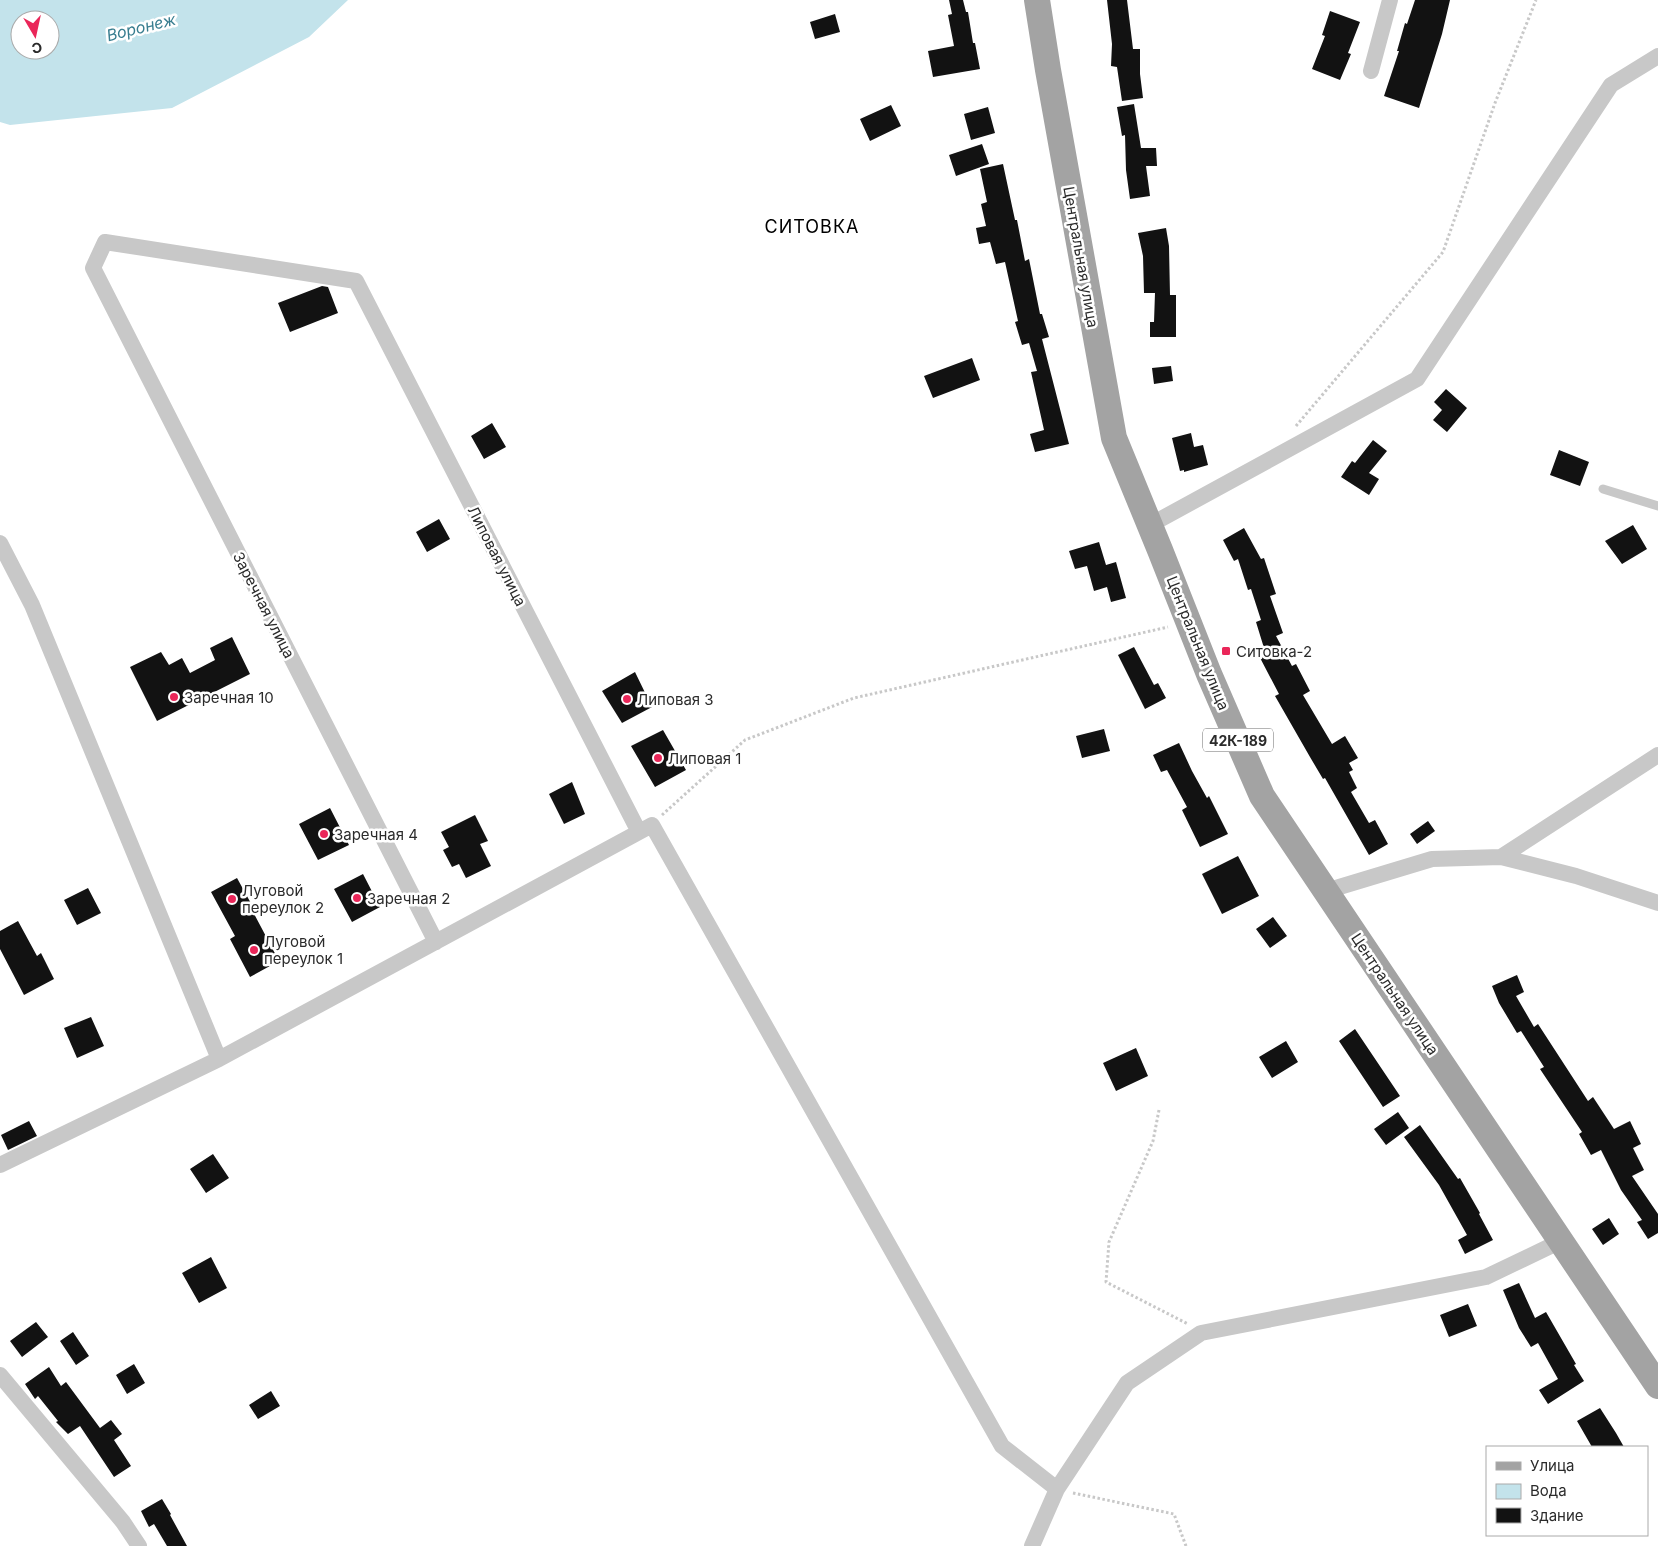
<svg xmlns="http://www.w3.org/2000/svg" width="1658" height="1546" viewBox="0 0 1658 1546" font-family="Inter,sans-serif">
	<rect width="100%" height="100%" fill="#fff"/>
	<path fill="#c3e3eb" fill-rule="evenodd" d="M0,0H348L309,37L172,108L10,125L0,122ZM20,20H50V50H20Z"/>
	<path fill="#121212" d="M949,0H963L966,12H968L973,43H975L980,69L933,77L928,51L954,46L948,15L952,14Z
		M1107,0H1127L1133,49H1140V74L1143,98L1122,101L1117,67L1111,66L1112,44Z
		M1415,0H1450L1442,34L1419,108L1384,96L1399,51H1397L1405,23L1407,24Z
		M1330,11L1360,22L1348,53L1351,54L1340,80L1312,69L1325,36L1322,35Z
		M835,14L840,32L815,39L810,22Z
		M1134,104L1141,148H1156L1157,166H1146L1150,196L1130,199L1126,170L1125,135L1122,136L1117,107Z
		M891,105L901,126L870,141L860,119Z
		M988,107L995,133L971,140L964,114Z
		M982,144L989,164L956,176L949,155Z
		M1003,164L1015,220H1017L1025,261L1029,259L1040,314H1042L1049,337L1042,339L1069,444L1035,452L1030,434L1044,430L1031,372L1037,371L1029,343L1022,345L1015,322L1018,321L1005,262L996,264L990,242L979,244L976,228L986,226L981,204L987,202L980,169Z
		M1166,228L1169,246L1170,295H1176V337H1150V322H1154L1155,293H1144L1143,256L1138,233Z
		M322,286L328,287L338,313L290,332L278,303Z
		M972,358L980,380L933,398L924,376Z
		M1171,366L1173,381L1154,384L1152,368Z
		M1446,389L1467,408L1447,432L1433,420L1442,410L1434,402Z
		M492,423L506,447L484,459L471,436Z
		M1191,433L1194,447L1203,445L1208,465L1184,472V470L1180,471L1172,438Z
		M1373,440L1387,451L1369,473L1379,479L1369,495L1341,477L1352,461L1355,463Z
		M1559,450L1589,462L1580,486L1550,475Z
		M439,519L450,539L427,552L416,532Z
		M1633,525L1647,549L1622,564L1605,541Z
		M1244,528L1261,559L1264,558L1276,594L1270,596L1283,633L1276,636L1292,666L1296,664L1310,691L1303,695L1332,744L1345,736L1358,758L1349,763L1353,770L1349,772L1357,788L1351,792L1369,823L1375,820L1388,844L1369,855L1325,778L1323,779L1310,757L1275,696L1279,694L1257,652L1264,648L1256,622L1261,620L1251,589L1248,590L1238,559L1234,561L1223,540Z
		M1099,542L1106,565L1116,562L1126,598L1111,602L1107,587L1094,591L1087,566L1075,569L1069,551Z
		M232,637L250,674L157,721L130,667L161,652L169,665L182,658L190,673L215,660L210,648Z
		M1134,647L1154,685L1158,683L1166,698L1145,709L1118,655Z
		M635,672L652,707L622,723L602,691Z
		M1104,729L1110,751L1082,758L1076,736Z
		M663,730L686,770L655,787L631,746Z
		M1179,743L1192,771L1207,798L1209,796L1228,834L1200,847L1182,810L1187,807L1167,770L1161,772L1153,755Z
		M572,782L585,814L564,824L549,794Z
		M330,808L349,845L318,860L299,824Z
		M475,815L488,841L480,844L491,866L466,878L459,864L452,867L443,850L449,847L441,832Z
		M1428,821L1435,831L1417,844L1410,834Z
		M1238,856L1259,896L1222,914L1202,874Z
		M363,874L380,907L352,922L334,889Z
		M237,878L253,907L251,908L279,961L250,977L230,939L235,936L211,892Z
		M88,888L101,913L77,925L64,900Z
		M1273,917L1287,936L1270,948L1256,929Z
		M18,921L37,956L41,953L54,979L24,995L0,949V931Z
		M1517,975L1524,992L1516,996L1534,1027L1538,1024L1588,1101L1593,1097L1614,1129L1630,1121L1641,1144L1633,1148L1644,1170L1632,1176L1658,1214V1233L1648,1239L1637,1222L1642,1220L1621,1190L1601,1150L1591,1155L1579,1134L1582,1132L1540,1069L1544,1067L1521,1031L1517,1033L1499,1003L1492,986Z
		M91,1017L104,1046L77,1058L64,1028Z
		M1355,1029L1400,1096L1383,1107L1339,1041Z
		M1286,1041L1298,1062L1272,1078L1259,1057Z
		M1136,1048L1148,1076L1116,1091L1103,1063Z
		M1398,1112L1409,1128L1386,1145L1374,1129Z
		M29,1121L37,1136L8,1150L1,1135Z
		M1420,1125L1458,1179L1460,1178L1480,1213L1479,1214L1493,1240L1465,1254L1458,1240L1467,1235L1439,1185L1404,1137Z
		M213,1154L229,1178L206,1193L190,1169Z
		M1609,1218L1619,1234L1603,1245L1592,1229Z
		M211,1257L227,1288L199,1303L182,1273Z
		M1519,1283L1535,1318L1546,1312L1576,1364L1574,1365L1584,1381L1548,1404L1539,1390L1558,1379L1538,1343L1531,1347L1519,1328L1503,1290Z
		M1468,1304L1477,1326L1449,1337L1440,1315Z
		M36,1322L48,1337L22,1357L10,1341Z
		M73,1332L89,1356L76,1365L60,1341Z
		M134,1364L145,1383L127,1394L116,1375Z
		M49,1367L61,1386L66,1382L100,1428L111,1420L122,1434L114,1440L131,1466L114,1477L80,1426L68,1434L56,1422L58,1421L38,1396L35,1399L25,1384Z
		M271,1391L280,1406L258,1419L249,1405Z
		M1600,1408L1616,1433L1624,1447H1591H1592L1577,1421Z
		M162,1499L171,1514L170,1515L187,1546H167L154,1524L149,1527L141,1511Z"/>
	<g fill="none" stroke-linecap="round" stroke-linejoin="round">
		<path stroke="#c8c8c8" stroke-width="3" stroke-dasharray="2.5 2.5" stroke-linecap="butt" d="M1296,426L1443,252L1495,103L1536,0
			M662,815L745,740L854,698L1168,627
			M1159,1110L1153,1141L1109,1242L1106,1282L1188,1324
			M1073,1493L1174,1514L1186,1546"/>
		<path stroke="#c8c8c8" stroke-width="9" d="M1603,489L1658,506"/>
		<path stroke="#c8c8c8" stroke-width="16" d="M1371,71L1390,0
			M1150,525L1417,379L1611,85L1658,56
			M0,543L32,605L219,1059
			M1501,857L1658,755
			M1326,891L1432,859L1501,857L1576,876L1658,903
			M436,942L93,268L105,242L356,281L639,832
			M0,1165L219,1059L652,825L1002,1446L1057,1489
			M0,1375L123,1522L139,1546
			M1032,1546L1057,1489L1127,1383L1201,1333L1486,1277L1561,1241"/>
		<path stroke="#a3a3a3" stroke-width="26" d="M1037,0L1048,70L1114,438L1160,550L1209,674L1262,796L1658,1386"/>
	</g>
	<g fill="#ea2659" stroke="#fff" stroke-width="2">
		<rect x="1221" y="646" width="10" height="10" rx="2.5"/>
		<circle cx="174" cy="697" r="5"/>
		<circle cx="627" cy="699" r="5"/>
		<circle cx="658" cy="758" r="5"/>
		<circle cx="324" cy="834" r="5"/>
		<circle cx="357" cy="898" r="5"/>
		<circle cx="232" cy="899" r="5"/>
		<circle cx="254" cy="950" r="5"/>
	</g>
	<g text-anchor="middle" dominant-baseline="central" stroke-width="5" stroke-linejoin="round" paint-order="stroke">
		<rect fill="#fff" stroke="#6b6b6b" stroke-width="1" x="1203" y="728.5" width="70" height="23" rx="4"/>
		<g font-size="14" font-weight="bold" fill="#2b2b2b">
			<text x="1238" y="740">42К-189</text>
		</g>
		<g font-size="15" fill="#2b2b2b" stroke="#fff">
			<text transform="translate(1081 257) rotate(80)">Центральная улица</text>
			<text transform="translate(497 556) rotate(63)">Липовая улица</text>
			<text transform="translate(264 605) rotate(63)">Заречная улица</text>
			<text transform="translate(1198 643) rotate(68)">Центральная улица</text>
			<text transform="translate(1395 994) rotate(56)">Центральная улица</text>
		</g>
		<g font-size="15" fill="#2b2b2b" stroke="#fff" text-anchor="start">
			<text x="1236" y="651">Ситовка-2</text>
			<text x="184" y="697">Заречная 10</text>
			<text x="637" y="699">Липовая 3</text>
			<text x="668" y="758">Липовая 1</text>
			<text x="334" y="834">Заречная 4</text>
			<text x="242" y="890">Луговой<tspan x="242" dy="17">переулок 2</tspan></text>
			<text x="367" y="898">Заречная 2</text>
			<text x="264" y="941">Луговой<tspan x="264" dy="17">переулок 1</tspan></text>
		</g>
		<g font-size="16" font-style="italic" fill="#387d8f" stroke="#fff">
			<text transform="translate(141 27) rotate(-14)">Воронеж</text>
		</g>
		<g font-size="18" letter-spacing="1" fill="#000" stroke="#fff">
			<text x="812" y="226">СИТОВКА</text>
		</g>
	</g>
	<rect x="1486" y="1446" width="162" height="90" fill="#ffffff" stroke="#aaaaaa"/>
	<rect x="1496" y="1462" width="25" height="8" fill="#a3a3a3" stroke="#aaaaaa"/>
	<text x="1530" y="1471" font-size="15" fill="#2b2b2b">Улица</text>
	<rect x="1496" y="1484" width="25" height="15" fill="#c3e3eb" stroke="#aaaaaa"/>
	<text x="1530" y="1496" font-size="15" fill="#2b2b2b">Вода</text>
	<rect x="1496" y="1508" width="25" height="15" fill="#121212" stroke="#aaaaaa"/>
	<text x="1530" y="1521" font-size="15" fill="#2b2b2b">Здание</text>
	<g transform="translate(35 35) rotate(171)"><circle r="24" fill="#ffffff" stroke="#aaaaaa"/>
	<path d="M0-4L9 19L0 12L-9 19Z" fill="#ea2659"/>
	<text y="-8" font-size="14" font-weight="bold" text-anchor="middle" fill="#2b2b2b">С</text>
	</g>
</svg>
